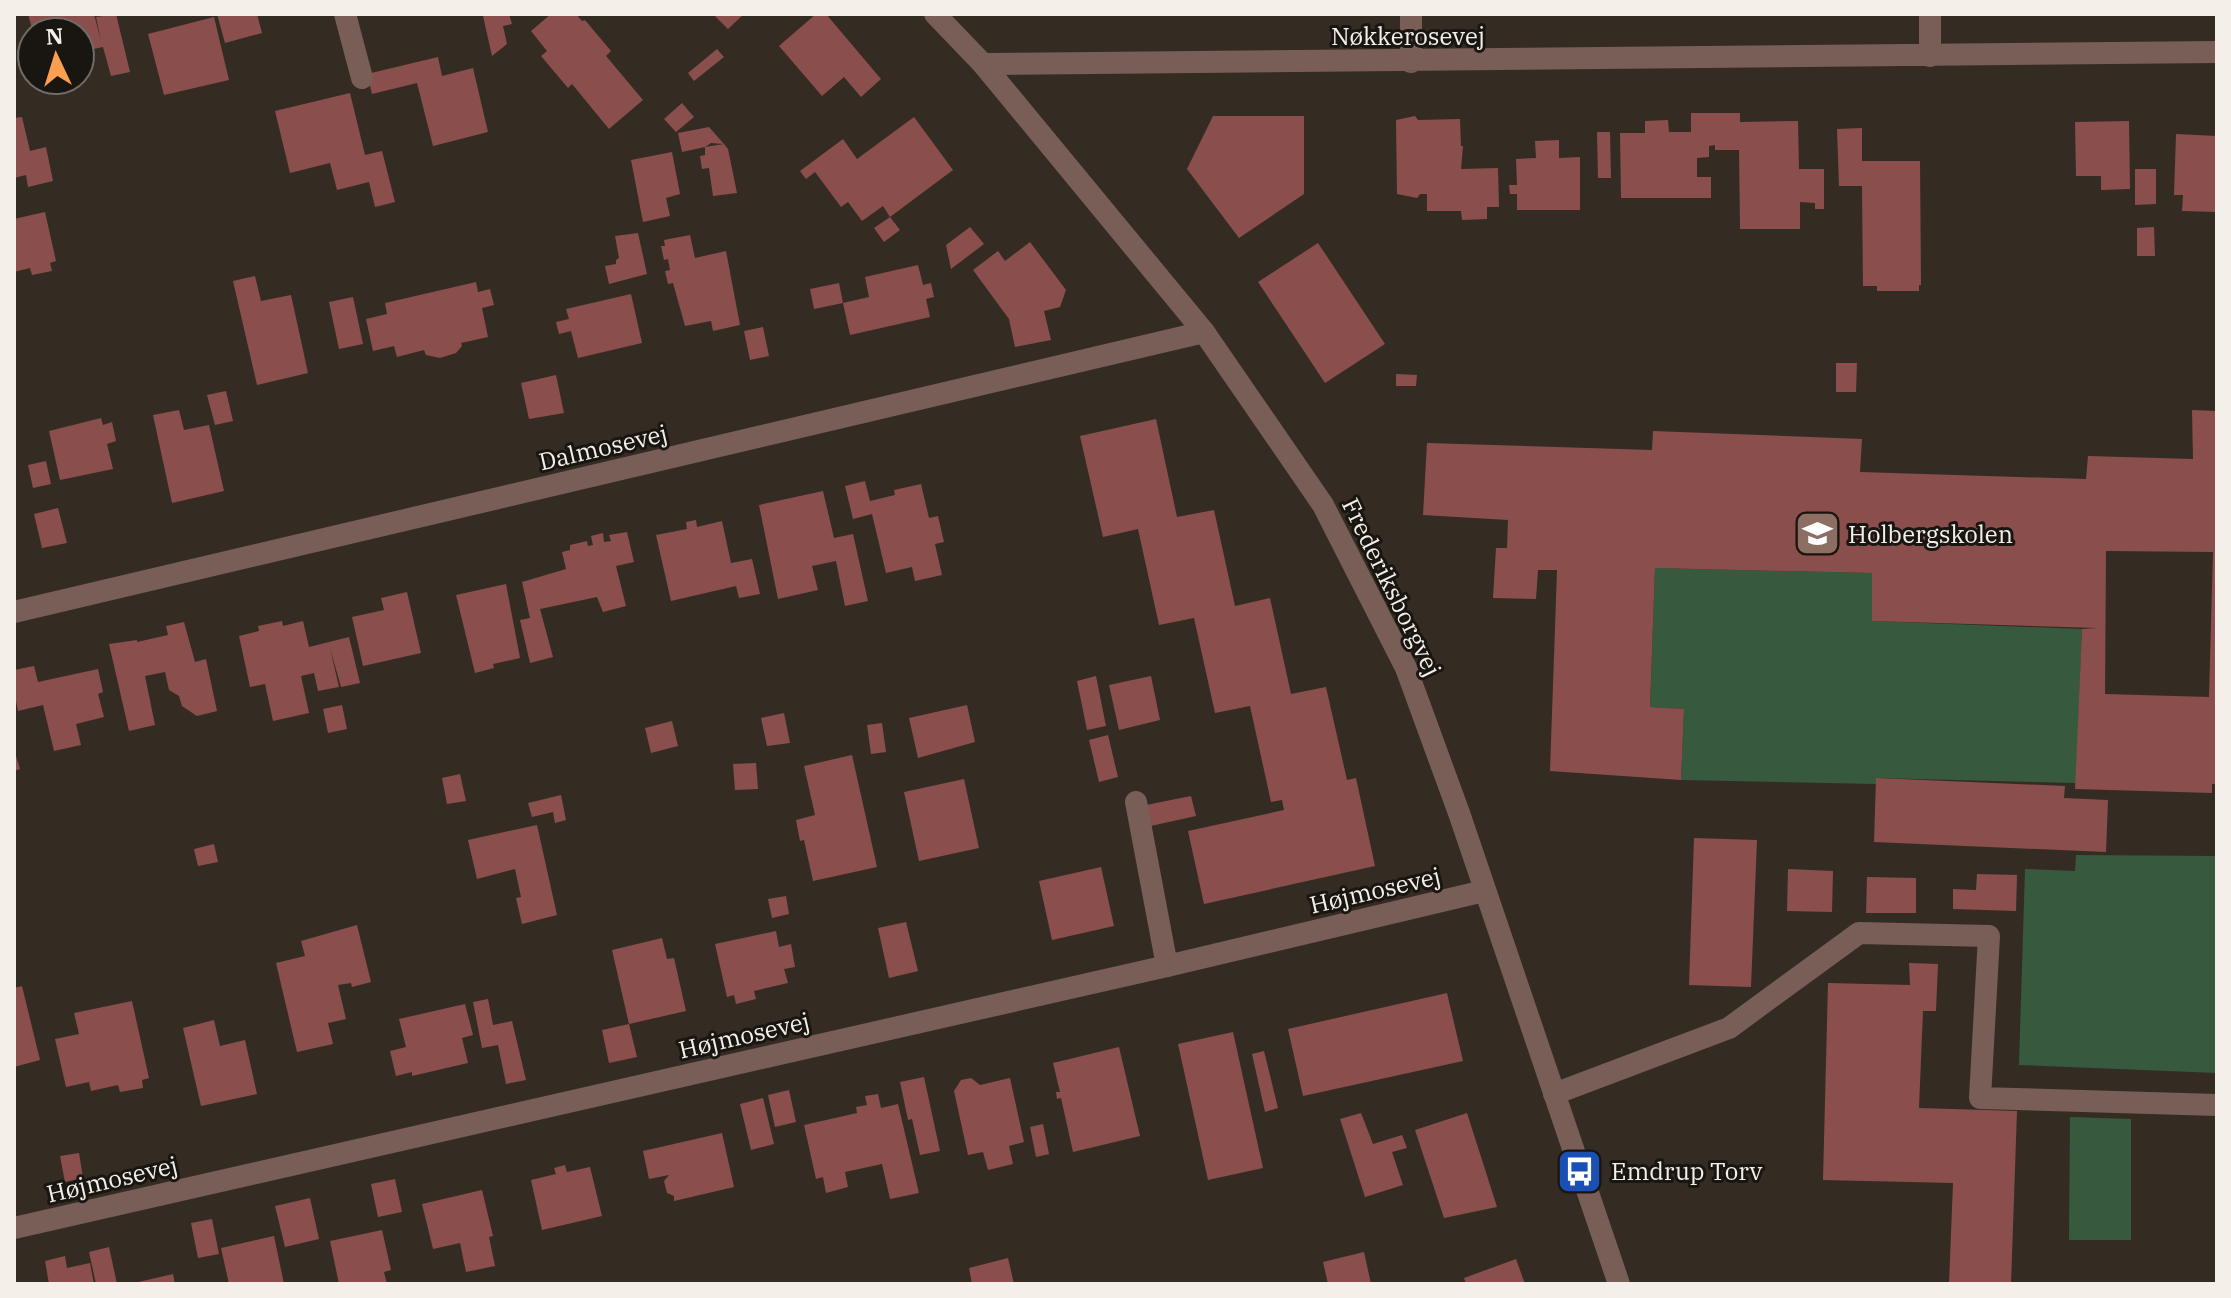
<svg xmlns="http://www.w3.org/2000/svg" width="2231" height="1298" viewBox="0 0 2231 1298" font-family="'IBM Plex Serif',serif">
	<rect width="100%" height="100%" fill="#342c23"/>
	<path fill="#375a3e" d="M1655,568L1872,573V621L2082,629L2076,783L1876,778V784L1681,780L1684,709L1650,707Z
		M2076,855L2217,856V1073L2019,1065L2025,869L2075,871Z
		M2070,1117L2131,1119V1240H2069Z"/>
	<path fill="#8a4f4c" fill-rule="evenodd" d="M28,14H94L101,41L96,17L116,14L130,72L111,76L103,47L80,52V32H33Z
		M217,14H257L262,33L225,43Z
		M490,14H509L512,24L503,26L507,44L492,56L483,16Z
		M551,14H576L582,21L585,20L611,51L606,56L643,100L609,129L572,84L568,88L541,56L547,51L531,31Z
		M713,14H744L728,29Z
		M816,14H826L881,79L861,97L844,77L822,96L779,46Z
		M214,17L229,80L164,95L148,34Z
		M717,49L724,57L694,81L688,73Z
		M438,57L442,76L473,68L488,132L433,146L417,83L372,94L367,74Z
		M350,93L365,155L382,151L395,202L375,207L369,182L337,190L330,163L290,173L275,111Z
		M682,103L694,117L676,132L664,119Z
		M1691,113H1740V122L1798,121L1799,169H1824V209H1815V203L1800,202V229H1740L1739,150H1715V145L1709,146V157L1697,158V177H1711V198H1621L1620,133H1645V121L1668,120L1669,132H1691Z
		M1213,116H1304V194L1239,238L1187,169Z
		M1415,116L1418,120L1460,119L1461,146H1463L1461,169L1498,168L1499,207H1487V219L1462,220L1461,211H1427V194H1420L1417,198L1397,194L1396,120Z
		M22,117L30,151L46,147L53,181L28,187L26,175L14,178V118Z
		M914,117L953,170L890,217L883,206L862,221L848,202L841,207L815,172L806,179L800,171L843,139L857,159Z
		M2129,121L2130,189L2101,190V176H2076L2075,122Z
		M709,127L724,144L711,143L705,147L682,152L678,133Z
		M1862,128V161H1920L1921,285H1919V291H1877V286H1863L1862,186H1839L1837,129Z
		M1597,132H1610L1611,178H1598Z
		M2176,134L2217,136V212L2182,211L2183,195H2174Z
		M1559,140V158L1580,157V210H1517V194H1510L1509,185H1517L1516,159L1536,158L1535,141Z
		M724,144L728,149L737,193L713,196L709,168L702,169L700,156L705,155V147Z
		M672,152L680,194L666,198L670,216L643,222L631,160Z
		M2135,169H2156V204L2135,205Z
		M45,212L56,261L50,263L52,271L32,275L30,268L14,272V219Z
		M890,217L900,230L884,242L874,228Z
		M970,227L984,244L951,269L946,245Z
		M2154,227L2155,256H2137V228Z
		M638,233L647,274L609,284L605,266L616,264V260L619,258L615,236Z
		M690,235L695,258L726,251L740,325L713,331L711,321L685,326L673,283L668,284L665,271L670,270L668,259L664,260L661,246H665L664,240Z
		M1030,242L1066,290L1060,307L1044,311L1051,340L1015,347L1009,319L973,270L998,251L1005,261Z
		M1318,243L1385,344L1325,383L1258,282Z
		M918,265L923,285L931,283L934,297L926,299L930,317L850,335L843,303L869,297L865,277Z
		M255,276L261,301L291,295L308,373L257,385L233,281Z
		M476,282L478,292L490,289L494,305L482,308L488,337L461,343L462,346L456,353L440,358L426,355L424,350L397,357L394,346L373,351L366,319L387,314L385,303Z
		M839,283L843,303L814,309L810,289Z
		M631,294L642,343L578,358L571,331L559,334L556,322L569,319L566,309Z
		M353,297L363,344L339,349L329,302Z
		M763,327L769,356L750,360L744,331Z
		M1836,363H1857L1856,392H1836Z
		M1396,374L1417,375L1416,386H1396Z
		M556,375L564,413L529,419L521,383Z
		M226,391L233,421L215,425L207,395Z
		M179,410L184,430L209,425L224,491L172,503L153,415Z
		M2192,410L2217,411V784H2212V793L2075,789L2082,629L2097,628L1872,621V573L1655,568L1650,707L1684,709L1681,780L1550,771L1557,570H1538L1536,599L1493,598L1496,548H1507L1508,520L1423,515L1427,443L1652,450L1653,431L1862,439L1860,472L2086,479L2088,456L2193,459ZM2106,551L2213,552L2209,697L2105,694Z
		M101,418L103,425L112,422L116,441L107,444L113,469L60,480L49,431Z
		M1156,419L1177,517L1214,510L1235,606L1270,598L1291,694L1326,687L1347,780L1356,778L1375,866L1204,904L1188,831L1284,810L1282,800L1271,802L1250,706L1215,713L1194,618L1159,625L1138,529L1103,537L1080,436Z
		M46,461L51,484L33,488L28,465Z
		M865,481L870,501L895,495L894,490L921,484L929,518L938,516L944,542L935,544L942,575L915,581L912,567L886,573L872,514L853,519L845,486Z
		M823,491L834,538L853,534L868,601L845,606L836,561L812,566L818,590L778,599L759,505Z
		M58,508L67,543L42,548L34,514Z
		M696,520L697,527L722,521L731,563L752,559L760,594L739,598L736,586L671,601L656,535L687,529L686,522Z
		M627,532L634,562L616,566L626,606L603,612L597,597L540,609L553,657L530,663L520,620L530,618L522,582L566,569L562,552L570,550V545L587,541L588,546L593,545L591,536L603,533L604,542L611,541L609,535Z
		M506,584L520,658L493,664L494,668L475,673L456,595Z
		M407,592L421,653L363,666L352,617L384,610L381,598Z
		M282,621L283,626L303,621L309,647L349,637L360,683L341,687L330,648L339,687L318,691L314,673L301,676L309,713L273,721L265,684L250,687L239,636L259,631L258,626Z
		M184,622L195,662L206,659L217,711L197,716L182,706L179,696L169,690L165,672L145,676L155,725L129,731L109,644L137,640V642L168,635L166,626Z
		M34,666L38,682L98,669L103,692L98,694L104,717L76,724L81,745L54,751L43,705L18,711L14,691V670Z
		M1096,676L1106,726L1087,730L1077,681Z
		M1151,676L1160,720L1119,730L1109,685Z
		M342,705L347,729L328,733L323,709Z
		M967,705L975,742L918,758L909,718Z
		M784,713L790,743L767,746L761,718Z
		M672,721L678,746L651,753L645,728Z
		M882,723L886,752L871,754L867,725Z
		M1108,735L1118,777L1099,782L1089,740Z
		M14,750L20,769L14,771Z
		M852,755L877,867L813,881L804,840L800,841L796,820L815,815L804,766Z
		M756,763L758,789L735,790L733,764Z
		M460,774L466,801L447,804L442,778Z
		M1876,778L2065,786L2064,798L2108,800L2106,852L1874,842Z
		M964,779L979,848L919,861L904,792Z
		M561,795L566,820L555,823L553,812L532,817L528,803Z
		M1191,796L1196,816L1146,827L1141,806Z
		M537,825L557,915L522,924L516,898L521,897L515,869L477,879L468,840Z
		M1694,838L1757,840L1751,987L1689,985Z
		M214,844L218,862L198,866L194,849Z
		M1101,867L1114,926L1052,940L1039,881Z
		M1788,869L1833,871L1832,912L1787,911Z
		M1977,874L2017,875L2016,911L1953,909V889L1976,890Z
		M1867,877L1916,878V913H1866Z
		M786,896L789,914L772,918L768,899Z
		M906,922L918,971L889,978L878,928Z
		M357,925L371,982L352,987L351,983L338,985L346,1019L328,1023L333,1044L297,1052L276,963L305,956L301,941Z
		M776,931L779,947L791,944L795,967L784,969L788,983L754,991L756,999L736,1004L734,995L727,997L715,944Z
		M662,938L667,959L674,958L686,1011L629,1024L612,950Z
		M1909,963L1938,964L1936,1011H1923L1919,1108L2017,1111L2011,1284H1949L1953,1183L1823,1180L1828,983L1910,985Z
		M22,986L40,1060L14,1067V988Z
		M1447,993L1463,1061L1303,1096L1288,1029Z
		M488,999L493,1025L512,1021L526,1080L506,1084L498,1045L482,1048L473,1002Z
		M132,1001L149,1078L142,1080L143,1088L120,1092L118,1085L91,1091L89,1082L66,1087L55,1039L79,1034L74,1013Z
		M465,1004L473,1035L462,1038L468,1063L412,1076V1072L396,1076L390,1051L406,1047L399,1019Z
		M214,1020L220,1046L245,1040L257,1094L201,1106L183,1028Z
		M629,1024L637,1057L609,1063L602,1030Z
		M1233,1032L1263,1168L1208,1180L1178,1044Z
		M1119,1047L1140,1136L1073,1152L1061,1098L1057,1099L1056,1092H1060L1053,1063Z
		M1264,1051L1278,1108L1265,1112L1252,1054Z
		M924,1077L940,1151L920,1155L912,1119L908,1120L900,1082Z
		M971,1078L980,1085L1010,1078L1024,1142L1009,1146L1013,1164L988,1170L983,1152L968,1155L954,1091L961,1080Z
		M789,1090L796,1122L775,1127L768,1095Z
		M878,1094L881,1108L898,1104L919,1193L890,1199L882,1164L845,1172L848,1187L826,1193L823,1177L816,1179L804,1125L857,1113L856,1107L867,1105L865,1096Z
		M763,1098L774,1144L751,1150L740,1104Z
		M1361,1113L1373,1144L1402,1135L1407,1148L1392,1152L1403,1185L1365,1197L1340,1119Z
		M1467,1113L1497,1207L1444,1218L1415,1130Z
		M1043,1124L1049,1154L1036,1157L1030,1127Z
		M722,1133L734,1187L674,1201V1196L667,1193L664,1181L669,1175L649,1179L643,1151Z
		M79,1153L83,1178L65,1182L60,1156Z
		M565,1165L567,1172L590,1167L602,1216L542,1230L531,1180L556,1174L554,1168Z
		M395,1179L402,1212L378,1217L371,1184Z
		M482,1190L493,1236L489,1237L495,1266L466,1272L460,1243L433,1249L422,1204Z
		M310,1198L319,1239L285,1247L275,1206Z
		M212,1219L219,1254L198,1258L191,1223Z
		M382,1230L391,1270L384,1272L387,1284H339L330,1241Z
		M274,1236L284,1284H229L221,1248Z
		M109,1247L117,1284H96L89,1252Z
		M1364,1252L1371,1284H1328L1323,1262Z
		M65,1256L67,1268L90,1263L94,1284H49L45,1261Z
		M1008,1258L1014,1284H972L969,1268Z
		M1516,1259L1525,1284H1466L1464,1278Z
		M173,1274L175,1284H134V1283Z"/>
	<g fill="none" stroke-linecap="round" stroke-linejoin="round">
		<path stroke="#785e57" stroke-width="22" d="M345,14L362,78
			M1136,802L1167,966
			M1554,1094L1729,1028L1859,933L1989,936L1980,1098L2217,1105"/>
		<path stroke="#785e57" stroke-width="22" d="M1411,14V62
			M1930,14V56
			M983,64L2217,52
			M14,612L1204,332
			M14,1228L1167,966L1484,891"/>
		<path stroke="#785e57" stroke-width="22" d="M935,14L983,64L1204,332L1323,505L1406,668L1459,813L1619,1284"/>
	</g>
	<defs>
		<symbol id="school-square" viewBox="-11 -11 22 22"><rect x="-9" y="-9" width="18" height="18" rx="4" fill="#8d6e63" stroke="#191511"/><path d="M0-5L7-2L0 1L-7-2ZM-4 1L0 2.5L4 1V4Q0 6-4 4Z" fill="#fff"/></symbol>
		<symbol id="bus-square" viewBox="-11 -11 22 22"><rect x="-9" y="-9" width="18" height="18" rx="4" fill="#1a4fb4" stroke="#191511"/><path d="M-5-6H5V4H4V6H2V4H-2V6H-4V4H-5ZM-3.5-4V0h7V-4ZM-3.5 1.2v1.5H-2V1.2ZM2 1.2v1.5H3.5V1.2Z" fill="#fff"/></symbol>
	</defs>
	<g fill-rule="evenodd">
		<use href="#school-square" x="1792" y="508" width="51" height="51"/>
		<use href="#bus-square" x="1554" y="1146" width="51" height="51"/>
	</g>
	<g text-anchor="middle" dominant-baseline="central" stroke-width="6" stroke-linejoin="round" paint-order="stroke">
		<g font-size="24" fill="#f5efe9" stroke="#191511">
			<text x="1408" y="36">Nøkkerosevej</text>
			<text transform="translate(603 447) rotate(-13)">Dalmosevej</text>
			<text transform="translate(1392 587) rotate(64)">Frederiksborgvej</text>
			<text transform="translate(1375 890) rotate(-13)">Højmosevej</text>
			<text transform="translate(744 1035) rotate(-13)">Højmosevej</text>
			<text transform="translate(112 1179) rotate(-13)">Højmosevej</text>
		</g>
		<g font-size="24" fill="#f5efe9" stroke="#191511" text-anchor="start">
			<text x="1848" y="534">Holbergskolen</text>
			<text x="1611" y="1171">Emdrup Torv</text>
		</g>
	</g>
	<rect width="2231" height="1298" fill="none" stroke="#f5efe9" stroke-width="32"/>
	<g transform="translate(56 56) rotate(356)"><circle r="38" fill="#191511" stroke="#716c67" stroke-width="2"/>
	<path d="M0-6L14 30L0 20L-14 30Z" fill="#fa9f4f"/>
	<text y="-12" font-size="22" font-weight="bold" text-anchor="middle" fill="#f5efe9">N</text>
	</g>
</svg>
